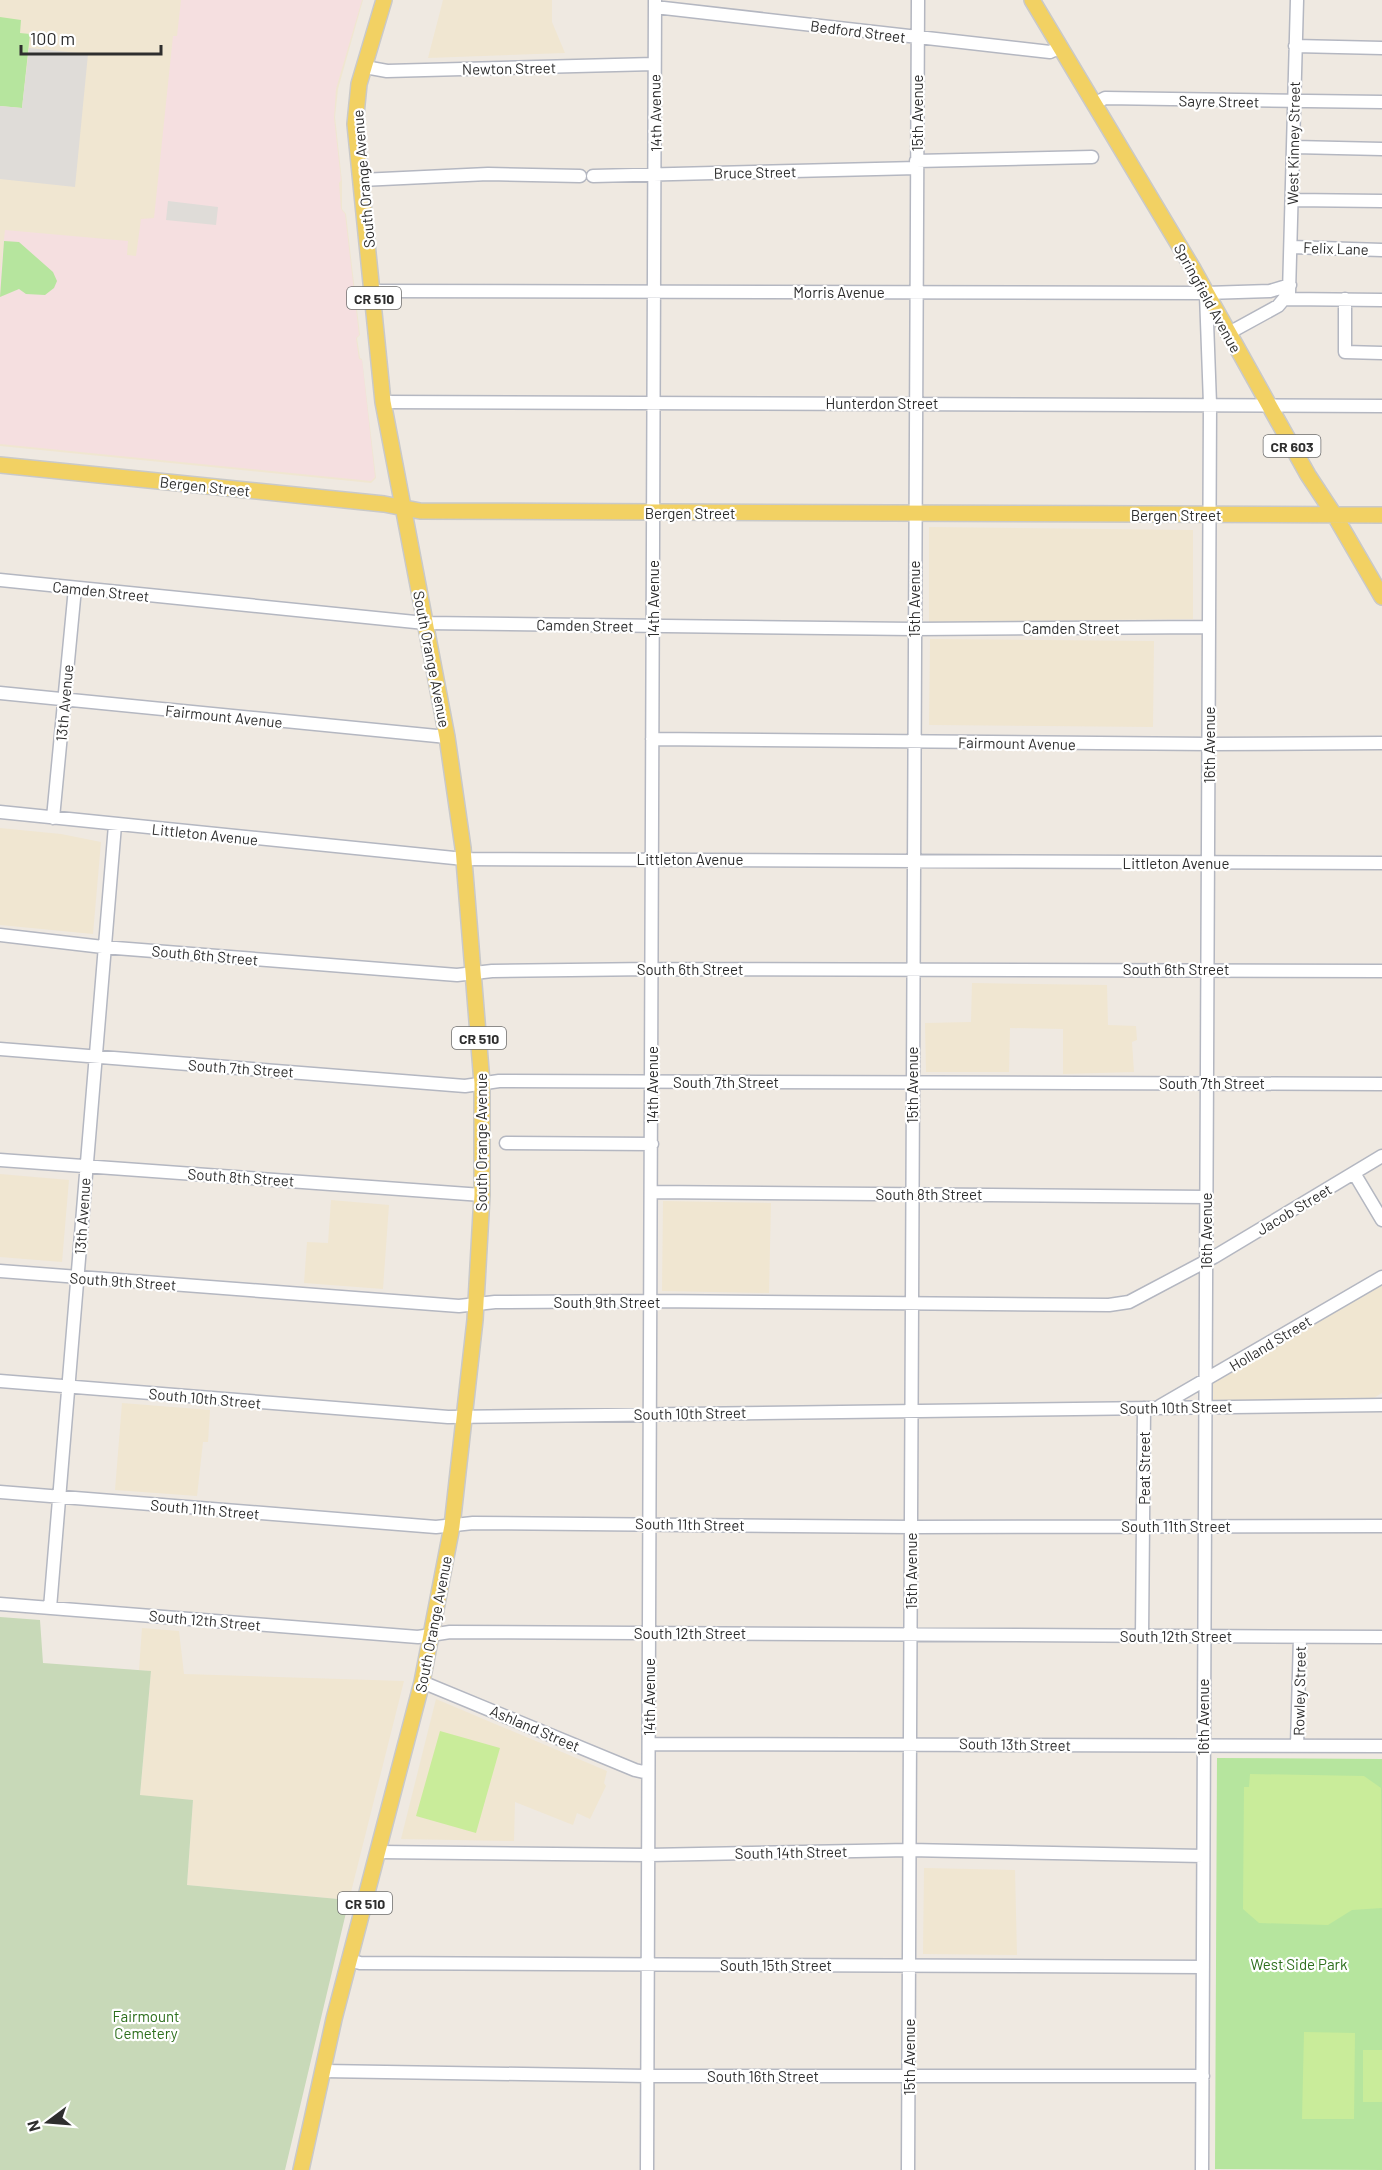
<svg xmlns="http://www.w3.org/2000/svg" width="1382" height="2170" viewBox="0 0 1382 2170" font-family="Barlow,sans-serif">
	<rect width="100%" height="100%" fill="#efe9e1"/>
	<path fill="#f0e6d1" d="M0,0H363L338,89L335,117L342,181V209L346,214L360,335L357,338L360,358L362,359L376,478L371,483L0,446Z
		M443,0H552V22L565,53L428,58Z
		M929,527L1193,530V619L929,622Z
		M930,639L1154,641L1153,727L929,725Z
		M0,828L61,834L101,842L93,934L0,925Z
		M972,983L1107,985L1108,1025L1136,1026L1137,1040L1132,1042L1134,1072L1063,1074V1029L1010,1028L1009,1072H926L925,1023L971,1022Z
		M0,1174L69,1180L62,1262L0,1257Z
		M331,1200L389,1205L383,1289L304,1283L307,1242L328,1243Z
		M663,1201L771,1203L769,1293L662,1291Z
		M1382,1278V1393L1364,1404L1206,1406V1383Z
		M122,1403L210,1410L208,1442H203L197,1496L115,1490Z
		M142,1628L179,1631L184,1674L404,1681L349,1900L187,1885L193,1800L140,1796L151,1671L139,1670Z
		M436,1699L607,1771L604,1783L606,1786L590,1819L577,1813L573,1825L515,1802L514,1841L401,1839Z
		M924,1868L1015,1870L1017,1955L923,1954Z"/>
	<path fill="#f5dfe0" d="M181,0H362L336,89L334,118L341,180L339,183L341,209L345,214L359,335L356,338L359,359L362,360L375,477L371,481L0,444V275L5,230L128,241L127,255L136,256L141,219L154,218L173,36H177Z"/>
	<path fill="#b6e59e" d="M0,17L21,20L20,33L30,34L22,108L0,106Z
		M4,241L19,242L53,272L57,281L54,288L45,295L26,294L19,289L0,297Z
		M1217,1758L1382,1759V2170L1215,2169Z"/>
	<path fill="#c8d9b8" d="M0,1617L40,1620L43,1663L151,1671L140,1795L193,1800L187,1885L349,1900L285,2170H0Z"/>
	<path fill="#c9ec9a" d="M440,1731L500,1748L476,1833L416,1816Z
		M1250,1774L1364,1776L1381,1788L1382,1908L1352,1910L1328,1925L1259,1923L1243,1909L1244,1787H1249Z
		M1304,2032L1355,2033L1354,2119H1302Z
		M1363,2050H1382V2102H1363Z"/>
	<path fill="#dfdcd8" d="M29,48L88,54L75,187L0,179V106L22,108Z
		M168,201L218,207L216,225L166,220Z"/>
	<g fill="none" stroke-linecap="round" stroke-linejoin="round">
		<defs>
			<path id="minor" d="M655,7L1050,52L1061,47
				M1295,46L1382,48
				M365,67L387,71L654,64
				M1094,104L1105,98L1382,102
				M1294,147L1382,149
				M916,161L1092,157
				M593,176L917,168
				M361,180L488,174L580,176
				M1292,200L1382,201
				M1291,247L1382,250
				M373,291L1206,293L1270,291L1290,285
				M1286,299L1382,300
				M1345,299V352L1382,353
				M1227,334L1278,306L1289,293L1297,0
				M383,402L1382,406
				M0,580L425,623L914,629L1209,627
				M0,693L447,737
				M652,739L1209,744L1382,743
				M0,812L464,859L1382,863
				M53,818L75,588
				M0,935L103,947L457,975L492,971L652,969L1382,971
				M0,1049L465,1086L499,1081L1382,1084
				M506,1143L652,1144
				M0,1160L482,1195
				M1354,1173L1382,1220
				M652,1192L1206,1197
				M0,1271L459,1306L495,1302L651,1301L1109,1305L1129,1302L1214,1257L1382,1156
				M0,1381L448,1417L1382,1405
				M1160,1406L1382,1277
				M0,1492L436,1527L473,1523L911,1527L1382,1526
				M0,1604L418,1637L450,1632L1382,1637
				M50,1608L115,825
				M1142,1636L1144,1408
				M422,1682L635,1770L648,1773
				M649,1744L1382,1746
				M1297,1746L1300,1637
				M379,1852L648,1855L909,1850L1203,1856
				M349,1960L360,1963L1203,1967
				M323,2071L647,2076H1203
				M647,2170L655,0
				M908,2170L918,0
				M1202,2170L1210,404L1206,294"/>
			<path id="major" d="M1032,0L1192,267L1308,475L1335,516L1382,597
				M0,465L384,504L420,511L1382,515
				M301,2170L334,2019L422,1682L452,1526L475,1320L482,1195V1083L463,848L447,737L383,402L355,124L359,84L384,0"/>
		</defs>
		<use href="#minor" stroke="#b4b7c1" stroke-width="15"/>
		<use href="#major" stroke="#c9c9c9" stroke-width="18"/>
		<use href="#minor" stroke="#fff" stroke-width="12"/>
		<use href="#major" stroke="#f2d163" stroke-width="15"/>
	</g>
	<g text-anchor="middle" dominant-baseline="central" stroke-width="4.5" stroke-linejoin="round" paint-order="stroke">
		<g fill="#fff" stroke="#6d6d6d" stroke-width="1.5">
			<rect x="347" y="287" width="54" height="22" rx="4.5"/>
			<rect x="1263.5" y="435" width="57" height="22" rx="4.5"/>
			<rect x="452" y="1027" width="54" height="22" rx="4.5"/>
			<rect x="338" y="1892" width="54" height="22" rx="4.5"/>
		</g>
		<g font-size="14" font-weight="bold" fill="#2e2e2e">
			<text x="374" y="298">CR 510</text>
			<text x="1292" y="446">CR 603</text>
			<text x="479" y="1038">CR 510</text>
			<text x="365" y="1903">CR 510</text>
		</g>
		<g font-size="15" fill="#2e2e2e" stroke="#fff">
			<text transform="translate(858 31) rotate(7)">Bedford Street</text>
			<text transform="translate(509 68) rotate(-1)">Newton Street</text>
			<text transform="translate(1219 101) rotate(1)">Sayre Street</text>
			<text transform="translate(655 113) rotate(-91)">14th Avenue</text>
			<text transform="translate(917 113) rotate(-90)">15th Avenue</text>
			<text transform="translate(1293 143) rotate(-89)">West Kinney Street</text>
			<text transform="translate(755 172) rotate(-1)">Bruce Street</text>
			<text transform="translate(363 179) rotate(-95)">South Orange Avenue</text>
			<text transform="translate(1336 248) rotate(2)">Felix Lane</text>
			<text x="839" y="292">Morris Avenue</text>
			<text transform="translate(1208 298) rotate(61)">Springfield Avenue</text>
			<text x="882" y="403">Hunterdon Street</text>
			<text transform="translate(205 486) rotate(6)">Bergen Street</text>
			<text x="690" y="513">Bergen Street</text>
			<text x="1176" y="515">Bergen Street</text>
			<text transform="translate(101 591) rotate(6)">Camden Street</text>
			<text transform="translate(653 599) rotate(-90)">14th Avenue</text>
			<text transform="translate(914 599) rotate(-90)">15th Avenue</text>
			<text transform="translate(585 625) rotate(1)">Camden Street</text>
			<text x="1071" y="628">Camden Street</text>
			<text transform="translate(432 659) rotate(79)">South Orange Avenue</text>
			<text transform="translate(64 703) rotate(-85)">13th Avenue</text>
			<text transform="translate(224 716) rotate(6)">Fairmount Avenue</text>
			<text transform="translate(1017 743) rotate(1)">Fairmount Avenue</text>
			<text transform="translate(1209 745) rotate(-90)">16th Avenue</text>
			<text transform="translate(205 834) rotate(6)">Littleton Avenue</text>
			<text x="690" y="859">Littleton Avenue</text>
			<text x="1176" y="863">Littleton Avenue</text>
			<text transform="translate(205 955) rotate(5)">South 6th Street</text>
			<text x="690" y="969">South 6th Street</text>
			<text x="1176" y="969">South 6th Street</text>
			<text transform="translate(241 1068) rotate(4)">South 7th Street</text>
			<text x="726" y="1082">South 7th Street</text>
			<text x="1212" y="1083">South 7th Street</text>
			<text transform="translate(652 1085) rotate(-90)">14th Avenue</text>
			<text transform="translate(912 1085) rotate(-90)">15th Avenue</text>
			<text transform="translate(481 1142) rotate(-90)">South Orange Avenue</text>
			<text transform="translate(241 1177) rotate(4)">South 8th Street</text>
			<text x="929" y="1194">South 8th Street</text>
			<text transform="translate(1294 1209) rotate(-31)">Jacob Street</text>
			<text transform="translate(82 1216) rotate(-86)">13th Avenue</text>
			<text transform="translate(1206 1231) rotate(-90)">16th Avenue</text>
			<text transform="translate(123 1281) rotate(4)">South 9th Street</text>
			<text x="607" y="1302">South 9th Street</text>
			<text transform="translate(1270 1343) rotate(-31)">Holland Street</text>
			<text transform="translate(205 1398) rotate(5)">South 10th Street</text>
			<text transform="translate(1176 1407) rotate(-1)">South 10th Street</text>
			<text transform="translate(690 1413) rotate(-1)">South 10th Street</text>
			<text transform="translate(1144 1468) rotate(-90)">Peat Street</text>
			<text transform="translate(205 1509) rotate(5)">South 11th Street</text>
			<text transform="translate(690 1524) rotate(1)">South 11th Street</text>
			<text x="1176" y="1526">South 11th Street</text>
			<text transform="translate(911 1571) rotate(-90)">15th Avenue</text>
			<text transform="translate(205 1620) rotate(5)">South 12th Street</text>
			<text transform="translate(433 1624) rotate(-79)">South Orange Avenue</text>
			<text x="690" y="1633">South 12th Street</text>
			<text x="1176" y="1636">South 12th Street</text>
			<text transform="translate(1299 1691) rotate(-89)">Rowley Street</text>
			<text transform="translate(649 1697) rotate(-90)">14th Avenue</text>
			<text transform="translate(1203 1717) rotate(-90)">16th Avenue</text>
			<text transform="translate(535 1728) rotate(23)">Ashland Street</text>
			<text transform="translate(1015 1744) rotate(1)">South 13th Street</text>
			<text transform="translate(791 1852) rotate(-1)">South 14th Street</text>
			<text x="776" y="1965">South 15th Street</text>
			<text transform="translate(909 2057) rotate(-90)">15th Avenue</text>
			<text x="763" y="2076">South 16th Street</text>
		</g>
		<g font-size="15" fill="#2c6e1b" stroke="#fff">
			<text x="1299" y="1964">West Side Park</text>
			<text x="146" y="2016">Fairmount<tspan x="146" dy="17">Cemetery</tspan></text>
		</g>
	</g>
	<g transform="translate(48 2122) rotate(254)" stroke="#ffffff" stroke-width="4.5" paint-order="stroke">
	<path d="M0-4.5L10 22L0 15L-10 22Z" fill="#2e2e2e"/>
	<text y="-9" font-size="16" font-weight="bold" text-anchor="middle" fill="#2e2e2e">N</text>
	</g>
	<path d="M21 45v9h140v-9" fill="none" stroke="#2e2e2e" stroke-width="3"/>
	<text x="30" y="45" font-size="18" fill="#2e2e2e" stroke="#ffffff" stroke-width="4.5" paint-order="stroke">100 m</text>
</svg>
